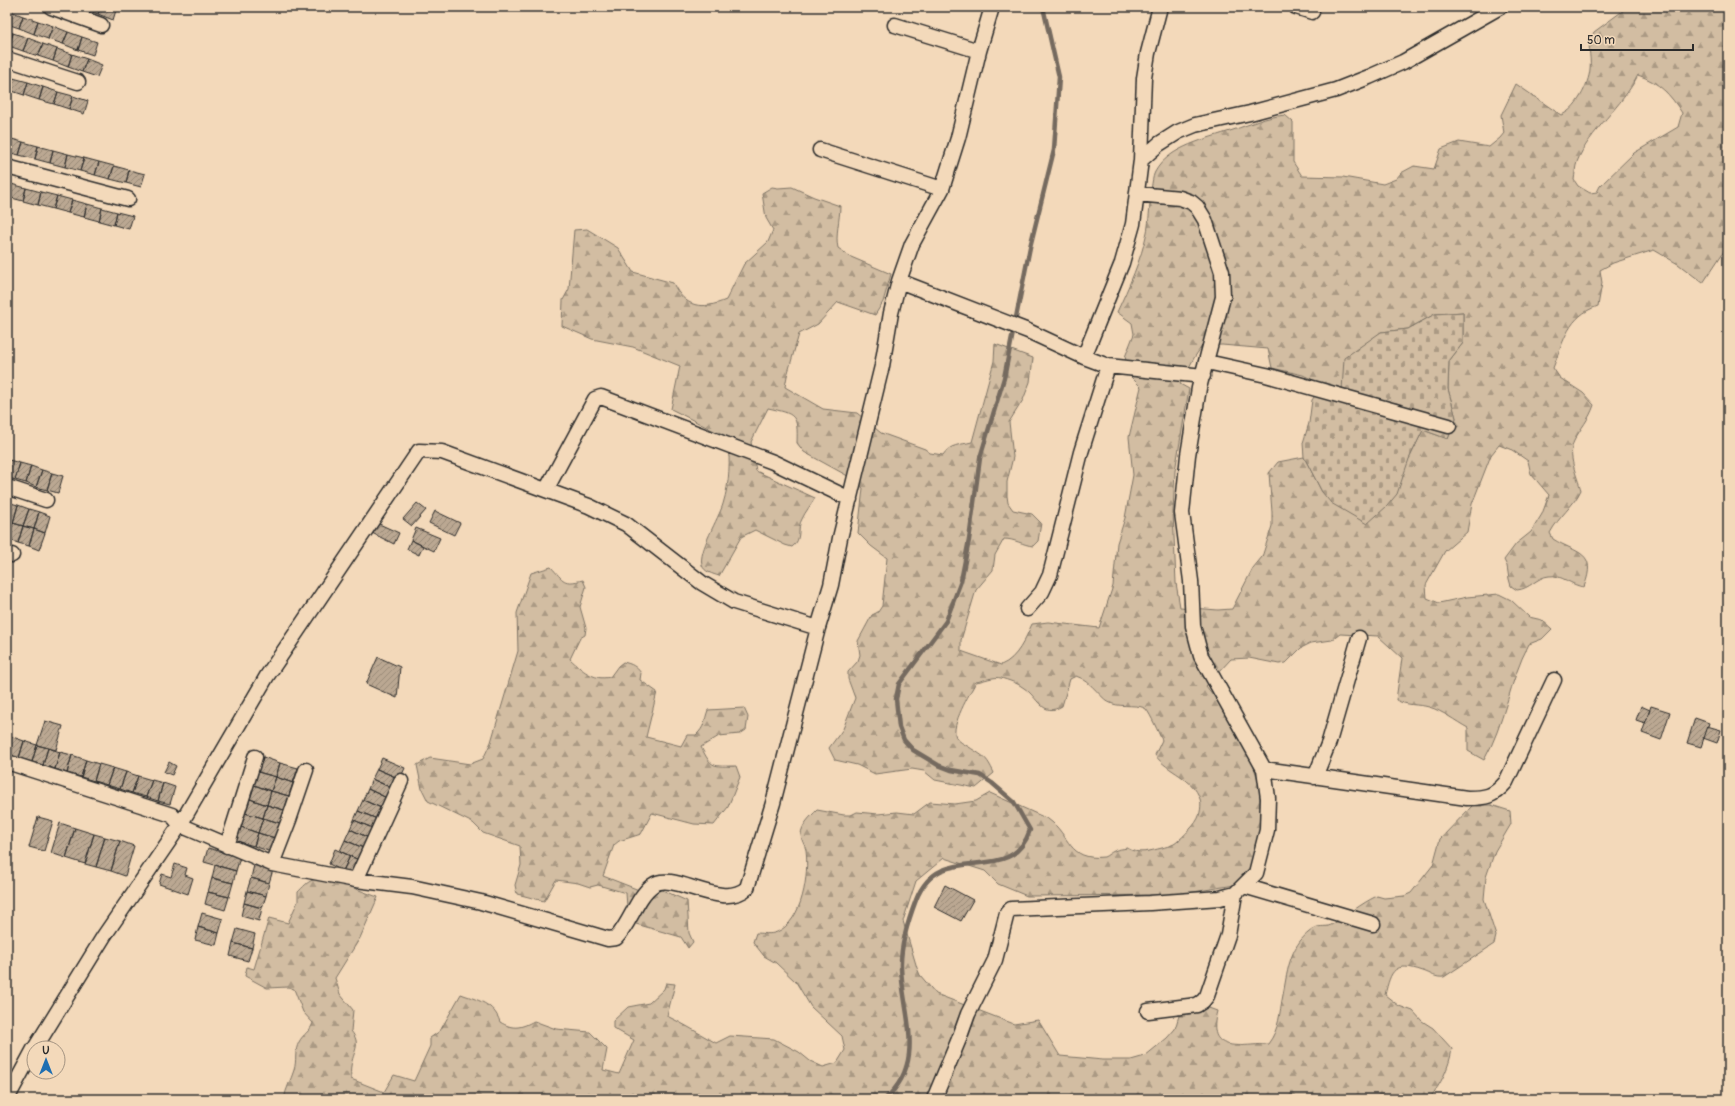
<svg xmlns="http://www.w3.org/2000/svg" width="1735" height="1106" viewBox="0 0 1735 1106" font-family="Pangolin,sans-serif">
	<defs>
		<pattern id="forest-firs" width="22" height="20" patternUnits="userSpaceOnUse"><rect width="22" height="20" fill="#d2bda2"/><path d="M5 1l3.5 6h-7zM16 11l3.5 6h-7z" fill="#ab9a84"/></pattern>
		<pattern id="cemetery-stones" width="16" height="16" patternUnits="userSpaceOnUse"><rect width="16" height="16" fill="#d2bda2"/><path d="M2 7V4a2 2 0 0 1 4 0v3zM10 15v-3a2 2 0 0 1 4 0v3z" fill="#ab9a84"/></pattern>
		<pattern id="building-hatch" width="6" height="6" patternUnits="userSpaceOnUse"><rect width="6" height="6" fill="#bba892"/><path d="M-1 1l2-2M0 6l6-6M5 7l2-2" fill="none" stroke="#988977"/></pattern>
	</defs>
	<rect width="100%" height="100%" fill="#f3d9ba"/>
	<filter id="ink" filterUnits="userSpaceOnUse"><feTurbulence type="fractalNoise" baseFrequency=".025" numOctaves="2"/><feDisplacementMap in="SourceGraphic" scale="8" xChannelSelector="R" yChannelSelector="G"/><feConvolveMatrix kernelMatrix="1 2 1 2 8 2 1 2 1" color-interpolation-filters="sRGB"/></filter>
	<g filter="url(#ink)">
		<path fill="url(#forest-firs)" stroke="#7e7466" fill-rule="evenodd" d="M1628,7H1728V245L1703,283L1678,264L1654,250L1613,263L1600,270L1602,283L1598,306C1568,316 1564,340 1553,368L1560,378L1583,393L1594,405C1589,420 1581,427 1574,441C1567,455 1577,476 1581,490C1573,507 1559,516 1550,533L1553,539C1577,554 1598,551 1584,587C1572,586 1561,574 1549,576C1537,577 1530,589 1517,590L1511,586L1509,579L1507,566L1504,560L1516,544L1531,532L1542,514L1549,495L1531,474L1528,461L1512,450L1499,445L1491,455L1472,504L1467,532L1445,551L1426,585L1427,598L1439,603L1467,597L1499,594L1511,600L1529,617L1542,620L1552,629L1542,639L1529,644C1509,681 1505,724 1484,760L1468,751V728C1455,721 1443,711 1429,707C1418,704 1407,706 1396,700L1402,658L1378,636L1340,634L1332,640L1311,643L1301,648L1286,663L1279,664L1249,658L1231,659L1206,686L1237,725L1250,755L1259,783L1262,834L1256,864L1240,884L1176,895L1027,896L998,884L985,871L944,858L916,881L903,921L917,968L920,975L936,994L1014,1024L1038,1020L1060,1056L1103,1060H1131L1145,1056L1167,1038L1175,1029L1184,999L1217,1011C1206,1054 1238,1045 1268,1044C1280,1028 1279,1014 1283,995C1288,968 1290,943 1315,928C1320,925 1327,928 1333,924C1348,915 1360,904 1377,896L1384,898L1404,896L1411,893L1433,865L1440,839L1473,805H1491L1510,811L1511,824L1495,851L1486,877L1484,899L1496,936L1494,944L1444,977C1435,978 1432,974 1423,971C1394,961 1391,970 1385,995L1399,1006L1413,1011L1422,1021L1433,1028L1452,1049C1449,1068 1441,1084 1429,1099H284C286,1088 291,1080 294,1070C297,1061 294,1051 299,1042C303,1034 310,1032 313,1023L303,1012L294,989L288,987L267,988L245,976L247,967L254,969L269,918L288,923L298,901V892C303,887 307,882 313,880C329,876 362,892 378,897L360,938L335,978L340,994L353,1010L351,1031C362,1044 353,1052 351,1066C350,1070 351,1075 351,1079L384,1092L394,1075L414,1081L430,1046V1038L440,1031L461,994C477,1000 494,1003 500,1022C513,1030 521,1028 534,1021L556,1029L590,1032L607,1049L603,1070L619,1074L634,1040L613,1028V1021L628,1007L649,1003L664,989L666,983L675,984L667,1016C684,1024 700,1034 716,1043L730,1036L774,1039L799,1052L810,1061L823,1067L837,1063L845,1050L842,1036L811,1007L796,982L776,963L764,956L753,942L756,933C763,933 770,935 777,932C803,921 809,874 806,850C805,845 801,840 801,835C801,825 811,816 817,810L844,815H851L857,812L878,814L897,812L914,814L930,802L955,804L976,801L990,793L1048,819C1071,835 1067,861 1104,857C1107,856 1111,852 1114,851C1118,849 1123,849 1127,848C1139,855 1149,851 1162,848C1165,847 1170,846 1174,844C1178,842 1195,825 1197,820C1200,816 1202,804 1200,799C1193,777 1168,773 1155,755L1162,740C1158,732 1151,715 1146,709C1141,704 1121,707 1113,704C1101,701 1093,681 1076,676L1070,679L1062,706C1042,718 1038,697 1024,688C1018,683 1008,680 1001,678C994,676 983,681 976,682C970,693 950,726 956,737C959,742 964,744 969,747C984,757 986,756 994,773L976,788L935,780L924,771L912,769L875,774L857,765L835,760L829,748L843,729L855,698L848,679V672L858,661L860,655L858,641L872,615L878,612L882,606L887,558L871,546L858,533L863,488L846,475L804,452L797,443C798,415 796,414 768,408L751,442L756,471L815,498C811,505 805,512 802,519C796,529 803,539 792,547L785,545L755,530L741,537L719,576C713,574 704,572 702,565C698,551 719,518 723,504C730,481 730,462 728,438L671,409L680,366L633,347L592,339L562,326L563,300L569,289L574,230L587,229L618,248L633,272L673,283C685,308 702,310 726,300L744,264L768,242L773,230L766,218L762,193L772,187L778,188L792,187L814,197L840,206C840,219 835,236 838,248L851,257L891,274L883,302L875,315L838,302L818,324L799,334L787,376L785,387L823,409L857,413L881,433L925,449L930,453L943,455C950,444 960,445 972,442L994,361L995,344L1033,358L1030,382L1023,400L1009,422L1013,457L1007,482V496L1008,503L1013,510L1032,514L1041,523L1038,541L1033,546C1023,545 1015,539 1004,539L995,555L993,570L976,590L961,640V651L1001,665C1018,658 1025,639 1032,624L1048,622L1099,628L1113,586L1117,543L1125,518L1133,475L1129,437L1141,387L1131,377L1125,357L1134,334L1132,323L1117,312C1129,286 1141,260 1147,232C1150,219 1150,181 1155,172C1169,146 1207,139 1233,130C1251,124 1266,117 1285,115L1293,122V162L1302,176L1343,177L1383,184L1396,179L1401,173L1414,166L1434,169L1441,149L1459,142L1489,147L1500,138L1504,133L1501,115L1516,84L1555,111L1561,115C1576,110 1589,84 1590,69C1592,54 1585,46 1594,32ZM1638,75C1660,83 1670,94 1682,113L1678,127L1634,153L1600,186L1597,192L1590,193L1578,186L1574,180C1575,174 1575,167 1577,162C1589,131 1623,106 1638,75ZM1463,312V343L1449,361L1448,389L1456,418L1448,439L1423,430L1409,459L1322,492L1304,457L1278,462L1269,473L1272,512V526L1262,557L1253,568L1232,609L1218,610L1180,607L1176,583L1173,512L1175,471L1189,389L1180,384L1194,358L1202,346L1222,345L1268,349L1272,368L1303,375L1325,386L1342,391L1381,332L1408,329L1435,314Z
			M551,567C564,581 563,585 583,580L586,587L580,607L586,628L585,635L580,638L570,659C582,670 593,681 610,677L618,666L623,662C632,664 636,666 641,673L640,680L657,692L646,737L681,746L687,735H696C705,727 704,721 708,710L744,708L748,717L746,730L740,734L719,736L701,747C712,769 713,766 736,766L740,777L728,807L714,825L694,824L652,813L641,834L619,841L614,845L603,876L639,890L660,889L687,901L689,933L693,942L688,948L681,937L636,924L627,907L626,893L598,885L590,887L578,883L556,880L544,901L517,894L515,885L521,865L520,846L483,833L473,823L428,801L422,789L417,765L430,758L470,764L483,759L491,742L518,651L517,613L531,573Z"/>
		<path fill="url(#cemetery-stones)" stroke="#7e7466" d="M1463,312V343L1449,361L1448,389L1456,418L1448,439L1423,430L1409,459L1397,494L1387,506L1367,524L1331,503L1322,492L1304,457L1303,443L1309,423L1312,400L1322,385L1342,391L1344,358L1381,332L1408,329L1435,314Z"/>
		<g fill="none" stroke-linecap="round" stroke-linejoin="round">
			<path stroke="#746a5f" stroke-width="4.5" d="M885,1099C927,1062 903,1015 901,968C900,945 908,921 916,900C941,836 1010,890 1030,830L1014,802L992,783L980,775L951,770L938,765L913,750L904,740L899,727L896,699L899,684L946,621L961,581L969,540L980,458L1004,378L1030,247L1054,150L1059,77L1043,7"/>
		</g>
		<path fill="url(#building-hatch)" stroke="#2b2b2b" d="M84,7H101L98,14L83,9Z
			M101,7H117L113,20L98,14Z
			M8,10L23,16L19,28L7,24Z
			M23,16L38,21L34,34L19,28Z
			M38,21L53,26L48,39L34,34Z
			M53,26L68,32L63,44L48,39Z
			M7,31L13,33L9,46L7,45Z
			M68,32L82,37L78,50L63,44Z
			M13,33L28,38L23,51L9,46Z
			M82,37L97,42L93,55L78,50Z
			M28,38L43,44L38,56L23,51Z
			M43,44L57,49L53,61L38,56Z
			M57,49L72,54L68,67L53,61Z
			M72,54L87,59L82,72L68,67Z
			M87,59L102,65L97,77L82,72Z
			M7,76L13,78L9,90H7Z
			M13,78L28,82L24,95L9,90Z
			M28,82L43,87L39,100L24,95Z
			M43,87L58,92L54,104L39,100Z
			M58,92L73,96L69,109L54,104Z
			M73,96L88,101L84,114L69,109Z
			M8,138L23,142L19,155L7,152Z
			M23,142L38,146L35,159L19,155Z
			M38,146L53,150L50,163L35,159Z
			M53,150L68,154L65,167L50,163Z
			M68,154L84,158L80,171L65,167Z
			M84,158L99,162L95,175L80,171Z
			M99,162L114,166L110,179L95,175Z
			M114,166L129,170L126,183L110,179Z
			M129,170L145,174L141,187L126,183Z
			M11,184L26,188L23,201L8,197Z
			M26,188L41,192L38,205L23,201Z
			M41,192L57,196L53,209L38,205Z
			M57,196L72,200L68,213L53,209Z
			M72,200L87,204L84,217L68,213Z
			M87,204L102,208L99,221L84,217Z
			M102,208L117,212L114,225L99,221Z
			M117,212L133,216L129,229L114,225Z
			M9,460L20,463L15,480L7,477Z
			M20,463L31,466L26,483L15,480Z
			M31,466L42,470L36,487L26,483Z
			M42,470L52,473L47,490L36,487Z
			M52,473L63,476L58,493L47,490Z
			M7,502L18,505L13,523L7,521Z
			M417,503L426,510L412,526L403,519Z
			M18,505L29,509L23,526L13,523Z
			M29,509L39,512L34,529L23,526Z
			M435,511L460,523L454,535L429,523Z
			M39,512L50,516L45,533L34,529Z
			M7,521L13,523L7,539Z
			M13,523L23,526L18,543L7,539Z
			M377,523L399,533L394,544L372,533Z
			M23,526L34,529L29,546L18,543Z
			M416,528L440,538L434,551L411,540Z
			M34,529L45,533L39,550L29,546Z
			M411,540L423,546L419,555L407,549Z
			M378,657L400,667L397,698L366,684Z
			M1641,706L1650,710L1645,723L1636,720Z
			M1651,706L1670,712L1661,740L1642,733Z
			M1695,718L1709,723L1701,747L1687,743Z
			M45,721L63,726L56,750L37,745Z
			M1707,726L1721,730L1717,743L1703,738Z
			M10,736L24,741L19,758L7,754V745Z
			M24,741L37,745L32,762L19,758Z
			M37,745L48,748L43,765L32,762Z
			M48,748L60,752L55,769L43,765Z
			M60,752L72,755L67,773L55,769Z
			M72,755L86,760L81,777L67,773Z
			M263,757L280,763L276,777L258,772Z
			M382,758L405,768L400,779L377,769Z
			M86,760L99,764L94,781L81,777Z
			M169,762L176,766L172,775L164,772Z
			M280,763L298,768L293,783L276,777Z
			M99,764L113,768L107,785L94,781Z
			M113,768L126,772L120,789L107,785Z
			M377,769L400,779L396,790L372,779Z
			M126,772L138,776L132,793L120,789Z
			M258,772L276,777L271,791L254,785Z
			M138,776L152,780L146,797L132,793Z
			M276,777L293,783L289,796L271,791Z
			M372,779L396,790L391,800L368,789Z
			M152,780L163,783L158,801L146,797Z
			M163,783L175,787L170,804L158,801Z
			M254,785L271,791L267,805L250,799Z
			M368,789L391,800L386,810L363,800Z
			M271,791L289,796L284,810L267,805Z
			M250,799L267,805L263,818L245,813Z
			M363,800L386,810L382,821L358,811Z
			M267,805L284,810L280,823L263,818Z
			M358,811L382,821L377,830L354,820Z
			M245,813L263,818L258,833L241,827Z
			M38,817L53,821L44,851L29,847Z
			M263,818L280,823L275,838L258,833Z
			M354,820L377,830L373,840L350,829Z
			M60,823L75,828L66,858L51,853Z
			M241,827L258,833L254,846L236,841Z
			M75,828L94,834L85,864L66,858Z
			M350,829L373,840L368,850L345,840Z
			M258,833L275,838L271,852L254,846Z
			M94,834L105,837L96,867L85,864Z
			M105,837L120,841L111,871L96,867Z
			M345,840L368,850L363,862L340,851Z
			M120,841L134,846L125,876L111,871Z
			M208,848L240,857L236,871L204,862Z
			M335,849L350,856L343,871L329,864Z
			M350,856L361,861L354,876L343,871Z
			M175,864L187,868L185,875L193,878L188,894L159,884L162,874L171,877Z
			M215,865L236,871L233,883L212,878Z
			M254,865L273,870L269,883L251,878Z
			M212,878L233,883L229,897L208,892Z
			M251,878L269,883L266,896L247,891Z
			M945,885L973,900L961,921L934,907Z
			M247,891L266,896L262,908L244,903Z
			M208,892L229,897L225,910L205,904Z
			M244,903L262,908L259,921L241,916Z
			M202,913L223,919L219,933L198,927Z
			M198,927L219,933L216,945L195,940Z
			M237,929L255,934L252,948L233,943Z
			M233,943L252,948L248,961L230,956Z"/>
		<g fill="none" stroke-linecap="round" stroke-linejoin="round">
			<defs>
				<path id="minor" d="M51,7L101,25
					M1296,7L1312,12
					M895,25L979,51
					M7,59L78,82
					M820,150L942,189
					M1141,160L1159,144L1178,132L1195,125L1250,113L1336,90L1369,77L1403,62L1500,7
					M7,167L128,199
					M899,281L1028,331L1084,357L1108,366L1203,376
					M1084,357L1122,263L1133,224L1141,160L1144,78L1148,53L1160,7
					M1207,362L1266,375L1449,426
					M7,487L46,500
					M546,490L595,399L601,397L773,462L850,499
					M7,554L12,555
					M1027,609L1042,592L1050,575L1081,452L1108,366
					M7,762L172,815L180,825L272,864L356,880L412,887L481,902L608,939L616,938C630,924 637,896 653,885C673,870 721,911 747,888L773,803L818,628L831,585L840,538L882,366L891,313L899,281L912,244L942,189L958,138L979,51L992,7
					M1264,769L1467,798C1486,798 1493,797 1506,782L1554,680
					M1315,777L1329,742L1359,638
					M227,846L255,757
					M272,864L289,820L306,770
					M356,880L401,781
					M1244,886L1373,924
					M1148,1011L1197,1005L1203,1001L1207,996L1228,935L1235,894
					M35,1048L104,936L180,825L267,676L419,451L442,452L589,506L626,524L702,583L734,602L818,628
					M7,1099L34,1049
					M934,1099L959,1039L968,1014L995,960L1007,913L1011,909L1150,903L1220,898L1235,894L1256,873L1267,830L1268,798L1264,769L1201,656L1193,626L1191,581L1182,513L1188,455L1199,388L1223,297L1222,272L1205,220L1197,207L1191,202L1180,198L1137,194"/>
			</defs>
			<use href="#minor" stroke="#2b2b2b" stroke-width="17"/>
			<use href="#minor" stroke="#f3d9ba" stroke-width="14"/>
		</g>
	</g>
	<rect width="1735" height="1106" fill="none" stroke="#f3d9ba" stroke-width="24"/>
	<rect x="12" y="12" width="1711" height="1082" fill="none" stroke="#2b2b2b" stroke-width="1.5" filter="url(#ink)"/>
	<g transform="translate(46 1060)"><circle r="19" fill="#f3d9ba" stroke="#a39381"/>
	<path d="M0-3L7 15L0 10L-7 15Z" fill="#1f6fb2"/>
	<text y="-6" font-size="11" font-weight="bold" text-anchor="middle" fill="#2b2b2b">U</text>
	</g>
	<path d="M1581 44v6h112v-6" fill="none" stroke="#2b2b2b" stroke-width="2"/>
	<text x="1587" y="44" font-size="12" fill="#2b2b2b" stroke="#f3d9ba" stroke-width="3" paint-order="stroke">50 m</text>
</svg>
